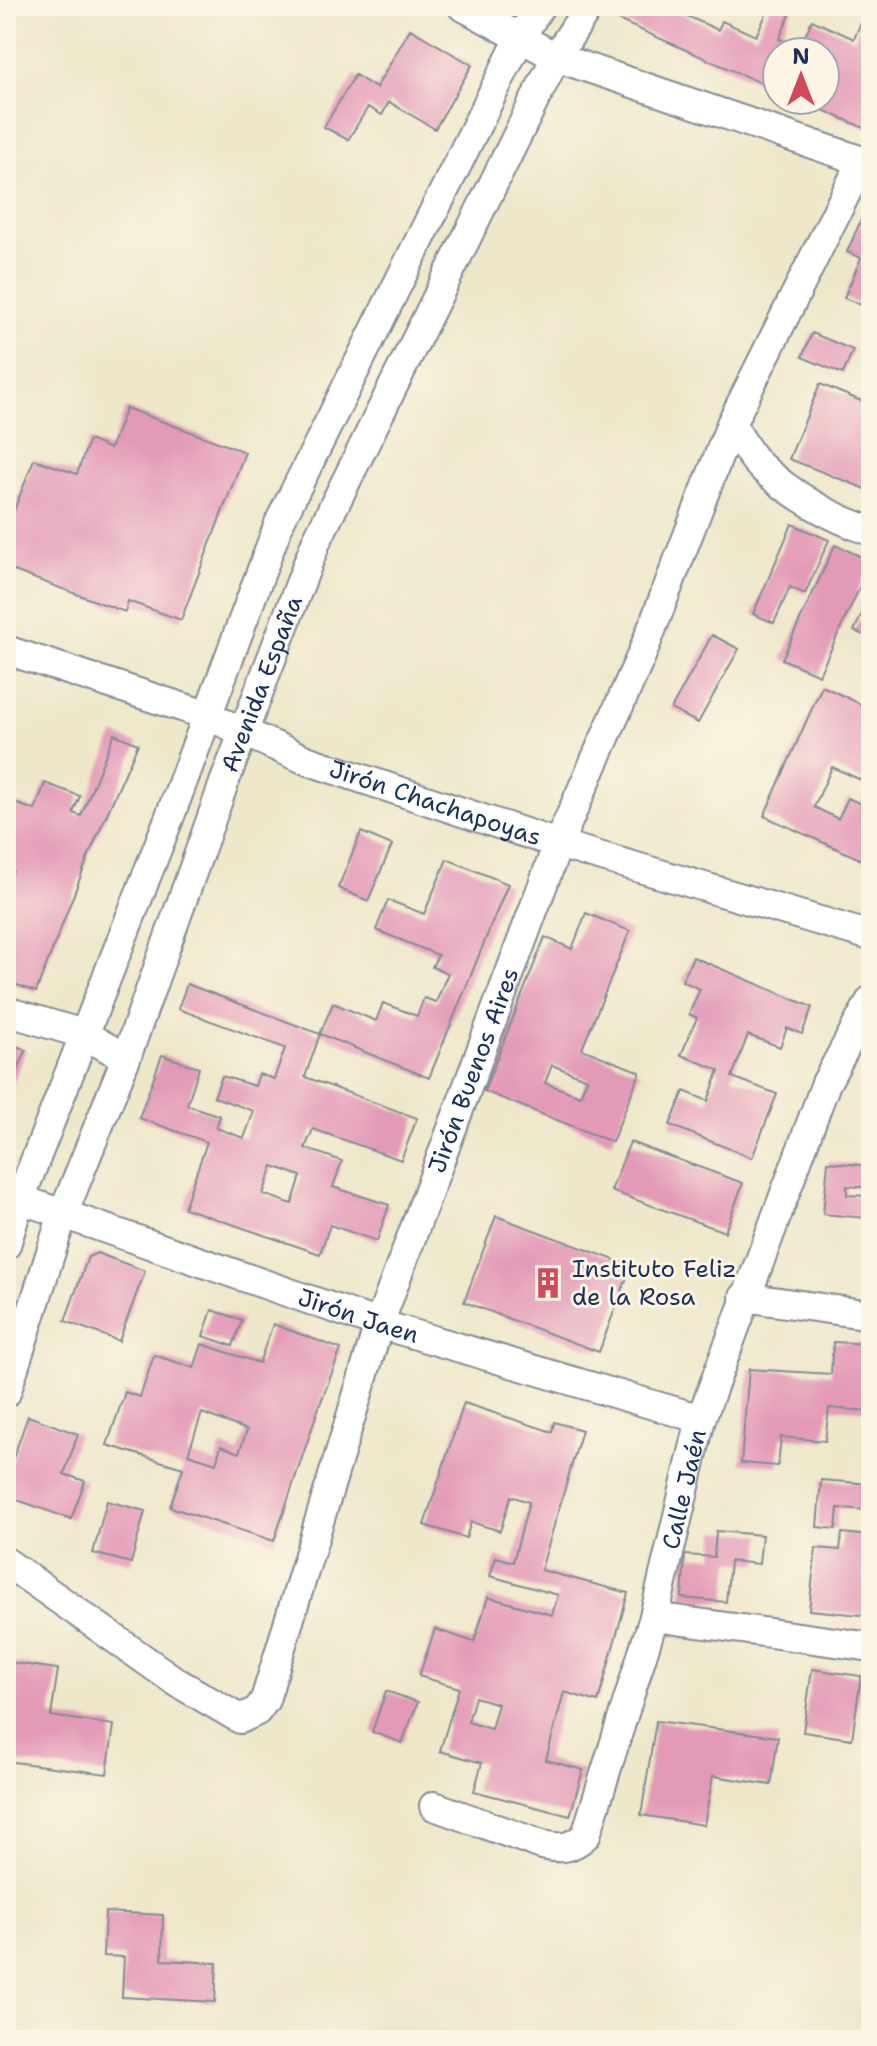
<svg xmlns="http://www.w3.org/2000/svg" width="877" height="2046" viewBox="0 0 877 2046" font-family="'Shantell Sans',sans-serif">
	<rect width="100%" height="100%" fill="#fcf5e5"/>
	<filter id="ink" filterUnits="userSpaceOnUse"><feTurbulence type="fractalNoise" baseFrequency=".0125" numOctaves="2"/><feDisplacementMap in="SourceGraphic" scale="16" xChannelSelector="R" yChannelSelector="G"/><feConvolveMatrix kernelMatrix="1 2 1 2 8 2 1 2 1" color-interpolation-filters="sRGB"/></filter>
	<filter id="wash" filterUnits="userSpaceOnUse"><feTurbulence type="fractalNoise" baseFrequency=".006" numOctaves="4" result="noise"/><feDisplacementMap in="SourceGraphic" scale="32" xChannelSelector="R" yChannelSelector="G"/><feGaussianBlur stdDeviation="1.8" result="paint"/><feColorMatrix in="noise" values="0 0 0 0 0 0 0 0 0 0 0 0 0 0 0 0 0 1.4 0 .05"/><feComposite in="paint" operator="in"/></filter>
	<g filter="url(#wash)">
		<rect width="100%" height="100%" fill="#eee7c9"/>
		<g id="blocks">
			<path fill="#e39ab7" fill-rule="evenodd" d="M625,6H665L718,30L722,21L756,36L770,6H794L779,39L800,47L812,20L854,39L868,6L871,7V131L800,100H825V52H777V90L618,20Z
				M410,29L472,65L435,129L389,102L382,115L368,107L348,140L324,127L355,75L376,88Z
				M871,197V309L844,298L861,258L847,252Z
				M812,333L853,350L843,374L802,357Z
				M820,384L871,405V491L789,459Z
				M126,408L245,452L181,620L128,601L125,612L6,568V531L34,459L77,474L89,440L110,449Z
				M792,524L829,540L805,594L790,587L774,623L753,614Z
				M835,545L871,561V563L819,675L782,659Z
				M871,594V638L854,631Z
				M712,635L739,649L698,723L671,709Z
				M822,686L871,709V864L764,816ZM832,767L870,784L861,804L848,798L838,819L814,807Z
				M114,734L138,744L91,850L36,992L6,981V886L13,871L6,869V800L35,810L45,783L80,796L73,813L81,816Z
				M361,832L392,845L368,901L338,888Z
				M447,859L508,884L429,1078L320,1034L333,1003L376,1021L383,1003L417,1016L424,998L436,1002L448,973L432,967L438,955L376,930L388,900L424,914Z
				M586,913L630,931L582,1049L640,1072L612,1142L484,1091L545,937L572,949ZM552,1065L587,1079L580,1096L545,1083Z
				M693,957L812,1007L802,1034L787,1028L780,1047L748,1035L732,1077L777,1094L752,1158L670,1125L684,1091L708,1101L719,1070L681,1055L697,1018L689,1014L700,989L682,981Z
				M187,984L320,1034L305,1077L417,1118L401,1160L313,1129L305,1148L342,1161L333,1187L389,1205L377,1241L330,1225L320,1254L184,1208L207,1142L139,1118L162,1055L199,1068L187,1105L220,1116L216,1128L244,1138L254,1111L214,1097L222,1076L255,1086L259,1074L274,1079L285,1048L178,1009ZM273,1166L301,1176L292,1204L263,1194Z
				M6,1042L26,1050L6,1100Z
				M630,1142L743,1183L725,1232L611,1191Z
				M828,1162L871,1166V1188L847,1186V1195L868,1196L866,1218L823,1214Z
				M496,1216L631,1266L599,1352L464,1302Z
				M869,1247H871V1283H865Z
				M97,1253L145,1271L119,1341L65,1321L88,1257Z
				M212,1310L242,1320L233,1346L203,1336Z
				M273,1324L341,1349L319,1407L274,1541L170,1507L183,1468L107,1445L125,1392L140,1397L154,1355L194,1368L202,1344L259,1363ZM202,1413L247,1430L239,1453L221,1446L216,1463L188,1454Z
				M833,1342L871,1344V1411L829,1408L825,1441L781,1437L778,1466L741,1463L749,1369L831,1374Z
				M464,1403L552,1432L554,1422L582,1430L541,1570L628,1593L598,1702L564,1692L546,1760L583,1770L570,1816L474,1791L482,1763L440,1751L459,1688L419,1676L435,1629L474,1642L488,1597L552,1615L558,1595L490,1576L496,1557L513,1562L529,1502L511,1496L500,1531L471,1522L466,1538L424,1525ZM475,1697L498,1704L491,1729L468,1722Z
				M28,1416L78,1434L64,1474L85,1481L71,1519L6,1496V1478Z
				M821,1480L871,1484L869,1510L838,1508L836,1529L817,1527Z
				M107,1501L145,1511L131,1563L93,1553Z
				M716,1531L762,1535L759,1564L730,1561L726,1602L682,1598L685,1555L714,1557Z
				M842,1533L871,1536V1616L809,1610L816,1548L840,1550Z
				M6,1662L58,1669L51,1716L114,1725L107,1774L6,1761Z
				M812,1669L861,1676L852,1739L803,1732Z
				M386,1691L418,1702L402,1743L372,1732Z
				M656,1721L778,1737L771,1785L713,1776L704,1825L641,1815Z
				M105,1912L163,1915L162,1960L217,1963L215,2002L122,1997L124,1957L103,1956Z"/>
		</g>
	</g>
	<g filter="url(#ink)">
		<use href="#blocks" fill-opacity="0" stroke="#848b94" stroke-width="2"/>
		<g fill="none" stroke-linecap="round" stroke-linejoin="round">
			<defs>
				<g id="street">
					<path d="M462,6L556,57L871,164"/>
					<path d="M731,424C740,437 748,454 759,465C790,494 831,518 871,531"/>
					<path id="s1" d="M6,650L206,715L306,760L558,844L871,936"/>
					<path d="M6,1011L83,1034L126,1058"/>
					<path id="s2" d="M20,1199L379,1324L701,1419"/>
					<path d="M6,1245L20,1199L170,816L280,521L520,38L540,6"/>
					<path d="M744,1297L871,1315"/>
					<path id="s3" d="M6,1393L63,1214L126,1058L224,783L316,542L556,57L589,6"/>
					<path id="s4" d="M6,1562L175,1681L240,1719L257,1711L265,1700L379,1324L558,844L642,654L731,424L862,161"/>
					<path d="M654,1617L871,1647"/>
					<path id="s5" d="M434,1806L542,1845C561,1849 571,1849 586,1835L654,1617L701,1419L826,1083L871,1000"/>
				</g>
			</defs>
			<use href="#street" stroke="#848b94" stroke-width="32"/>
			<use href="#street" stroke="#fff" stroke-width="28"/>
		</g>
	</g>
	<defs>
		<symbol id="building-bare" viewBox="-9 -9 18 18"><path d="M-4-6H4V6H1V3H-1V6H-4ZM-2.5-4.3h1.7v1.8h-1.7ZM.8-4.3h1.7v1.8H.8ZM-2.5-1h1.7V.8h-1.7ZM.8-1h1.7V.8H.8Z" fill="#d1495b" stroke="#fcf5e5" stroke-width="2.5" paint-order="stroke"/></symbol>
	</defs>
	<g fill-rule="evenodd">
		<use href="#building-bare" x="526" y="1261" width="44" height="44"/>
	</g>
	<g text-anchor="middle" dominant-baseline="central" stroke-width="6" stroke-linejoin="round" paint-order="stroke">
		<g font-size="24" fill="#1b2f5e" stroke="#fcf5e5">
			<text stroke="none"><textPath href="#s3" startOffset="754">Avenida España</textPath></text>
			<text stroke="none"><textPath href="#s1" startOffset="456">Jirón Chachapoyas</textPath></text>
			<text stroke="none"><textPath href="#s4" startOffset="978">Jirón Buenos Aires</textPath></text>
			<text stroke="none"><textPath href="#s2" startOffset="358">Jirón Jaen</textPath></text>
			<text stroke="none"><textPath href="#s5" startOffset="522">Calle Jaén</textPath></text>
		</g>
		<g font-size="24" fill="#1b2f5e" stroke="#fcf5e5" text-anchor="start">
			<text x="572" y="1269">Instituto Feliz<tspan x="572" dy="28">de la Rosa</tspan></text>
		</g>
	</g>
	<rect width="877" height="2046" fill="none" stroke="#fcf5e5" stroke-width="32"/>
	<g transform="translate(801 76)"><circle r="38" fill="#fcf5e5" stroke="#a2a6af" stroke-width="2"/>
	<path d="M0-6L14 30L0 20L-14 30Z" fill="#d1495b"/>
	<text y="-12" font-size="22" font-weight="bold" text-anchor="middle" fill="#1b2f5e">N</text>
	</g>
</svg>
